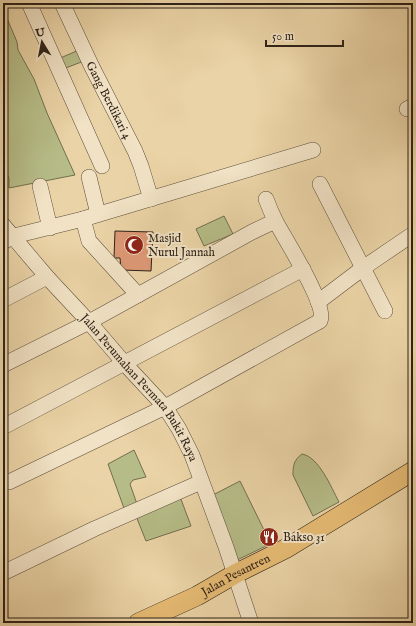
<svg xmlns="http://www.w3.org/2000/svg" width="416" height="626" viewBox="0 0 416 626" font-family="'IM FELL English',serif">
	<rect width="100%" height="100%" fill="#ead3a6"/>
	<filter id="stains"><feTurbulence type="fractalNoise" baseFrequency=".005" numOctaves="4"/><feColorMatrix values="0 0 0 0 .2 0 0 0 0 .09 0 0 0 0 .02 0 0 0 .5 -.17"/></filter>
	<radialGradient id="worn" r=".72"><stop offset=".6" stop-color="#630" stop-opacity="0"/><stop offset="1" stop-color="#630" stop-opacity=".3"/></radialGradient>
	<path fill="#b6bc87" stroke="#726f50" d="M3,9L17,42L18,50L34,79L47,113L75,175L9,188V178L3,166Z
		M79,50L84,61L63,69L58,59Z
		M224,216L233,234L204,246L196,229Z
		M134,450L146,477L133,480L130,484L138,507L125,511L108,464Z
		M302,454C319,457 331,487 339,502L313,516L293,475C293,465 294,460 302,454Z
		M240,481L265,532L263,534L268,545L235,561L211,496Z
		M179,494L191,526L146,541L136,516Z"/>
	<path fill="#db9874" stroke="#2e2218" d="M115,231L153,232L151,271L121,270L120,258H114Z
		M270,530L276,541L268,545L263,533Z"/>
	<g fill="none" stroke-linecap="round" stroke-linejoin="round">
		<defs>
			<g id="minor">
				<path d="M29,3L102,166"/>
				<path id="s1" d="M62,3L92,67L135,151L141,166L151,199"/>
				<path d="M407,109L413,106"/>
				<path d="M89,177L98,214"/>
				<path d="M320,184L385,311"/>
				<path d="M40,186L50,228"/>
				<path d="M83,219L89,241L138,295"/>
				<path id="s2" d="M3,225L47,277L89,322L125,364L165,407L179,429L192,455L226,547L251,623"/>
				<path d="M3,242L14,236L83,219L313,150"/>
				<path d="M3,300L47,277"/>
				<path d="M318,302L363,268L413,234"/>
				<path d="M3,365L89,322L252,232L275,221"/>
				<path d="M3,427L303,269"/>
				<path d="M9,482L165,407L320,321C328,306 285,239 276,222C272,214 269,207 266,199"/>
				<path d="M3,573L94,529L201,482"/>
			</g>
			<g id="major">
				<path id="s3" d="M138,623L197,596L235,574L287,548L413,471"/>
			</g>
		</defs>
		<use href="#minor" stroke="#5d4e3c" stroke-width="16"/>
		<use href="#major" stroke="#2e2218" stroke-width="20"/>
		<use href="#minor" stroke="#f1e2c5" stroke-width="15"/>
		<use href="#major" stroke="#e5ba73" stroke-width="19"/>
	</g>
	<defs>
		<symbol id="mosque-disc" viewBox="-11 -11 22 22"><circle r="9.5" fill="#8f2418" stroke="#f1e2c5"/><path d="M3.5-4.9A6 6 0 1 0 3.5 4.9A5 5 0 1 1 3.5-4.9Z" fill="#fff"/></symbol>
		<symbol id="restaurant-disc" viewBox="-11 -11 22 22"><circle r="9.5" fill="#8f2418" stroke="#f1e2c5"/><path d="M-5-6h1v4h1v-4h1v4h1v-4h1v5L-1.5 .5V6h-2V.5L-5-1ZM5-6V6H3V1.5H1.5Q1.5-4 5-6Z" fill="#fff"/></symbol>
	</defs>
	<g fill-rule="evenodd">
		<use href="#mosque-disc" x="123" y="234" width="22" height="22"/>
		<use href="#restaurant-disc" x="258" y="526" width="22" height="22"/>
	</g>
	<g text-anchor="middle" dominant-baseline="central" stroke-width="4" stroke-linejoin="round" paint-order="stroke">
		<g font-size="12" fill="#2e2218" stroke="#f1e2c5">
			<text stroke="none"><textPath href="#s1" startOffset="108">Gang Berdikari 4</textPath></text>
			<text stroke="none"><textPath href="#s2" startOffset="213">Jalan Perumahan Permata Bukit Raya</textPath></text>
			<text stroke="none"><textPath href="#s3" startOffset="109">Jalan Pesantren</textPath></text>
		</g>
		<g font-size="12" fill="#2e2218" stroke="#f1e2c5" text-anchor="start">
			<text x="148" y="238">Masjid<tspan x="148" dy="14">Nurul Jannah</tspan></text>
			<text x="283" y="537">Bakso 31</text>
		</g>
	</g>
	<rect width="416" height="626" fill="none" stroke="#ead3a6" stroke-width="16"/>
	<rect x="4" y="4" width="408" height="618" fill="none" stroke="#2e2218" stroke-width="2"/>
	<rect x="8" y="8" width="400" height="610" fill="none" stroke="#2e2218"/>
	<g transform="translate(42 42) rotate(350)" stroke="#f1e2c5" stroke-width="3" paint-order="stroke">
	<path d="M0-3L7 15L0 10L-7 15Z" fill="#2e2218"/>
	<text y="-6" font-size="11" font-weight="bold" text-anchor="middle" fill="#2e2218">U</text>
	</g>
	<path d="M266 40v6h77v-6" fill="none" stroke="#2e2218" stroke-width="2"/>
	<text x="272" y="40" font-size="12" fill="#2e2218" stroke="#f1e2c5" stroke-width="3" paint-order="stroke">50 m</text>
	<rect width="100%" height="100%" filter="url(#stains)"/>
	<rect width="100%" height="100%" fill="url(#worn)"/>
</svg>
